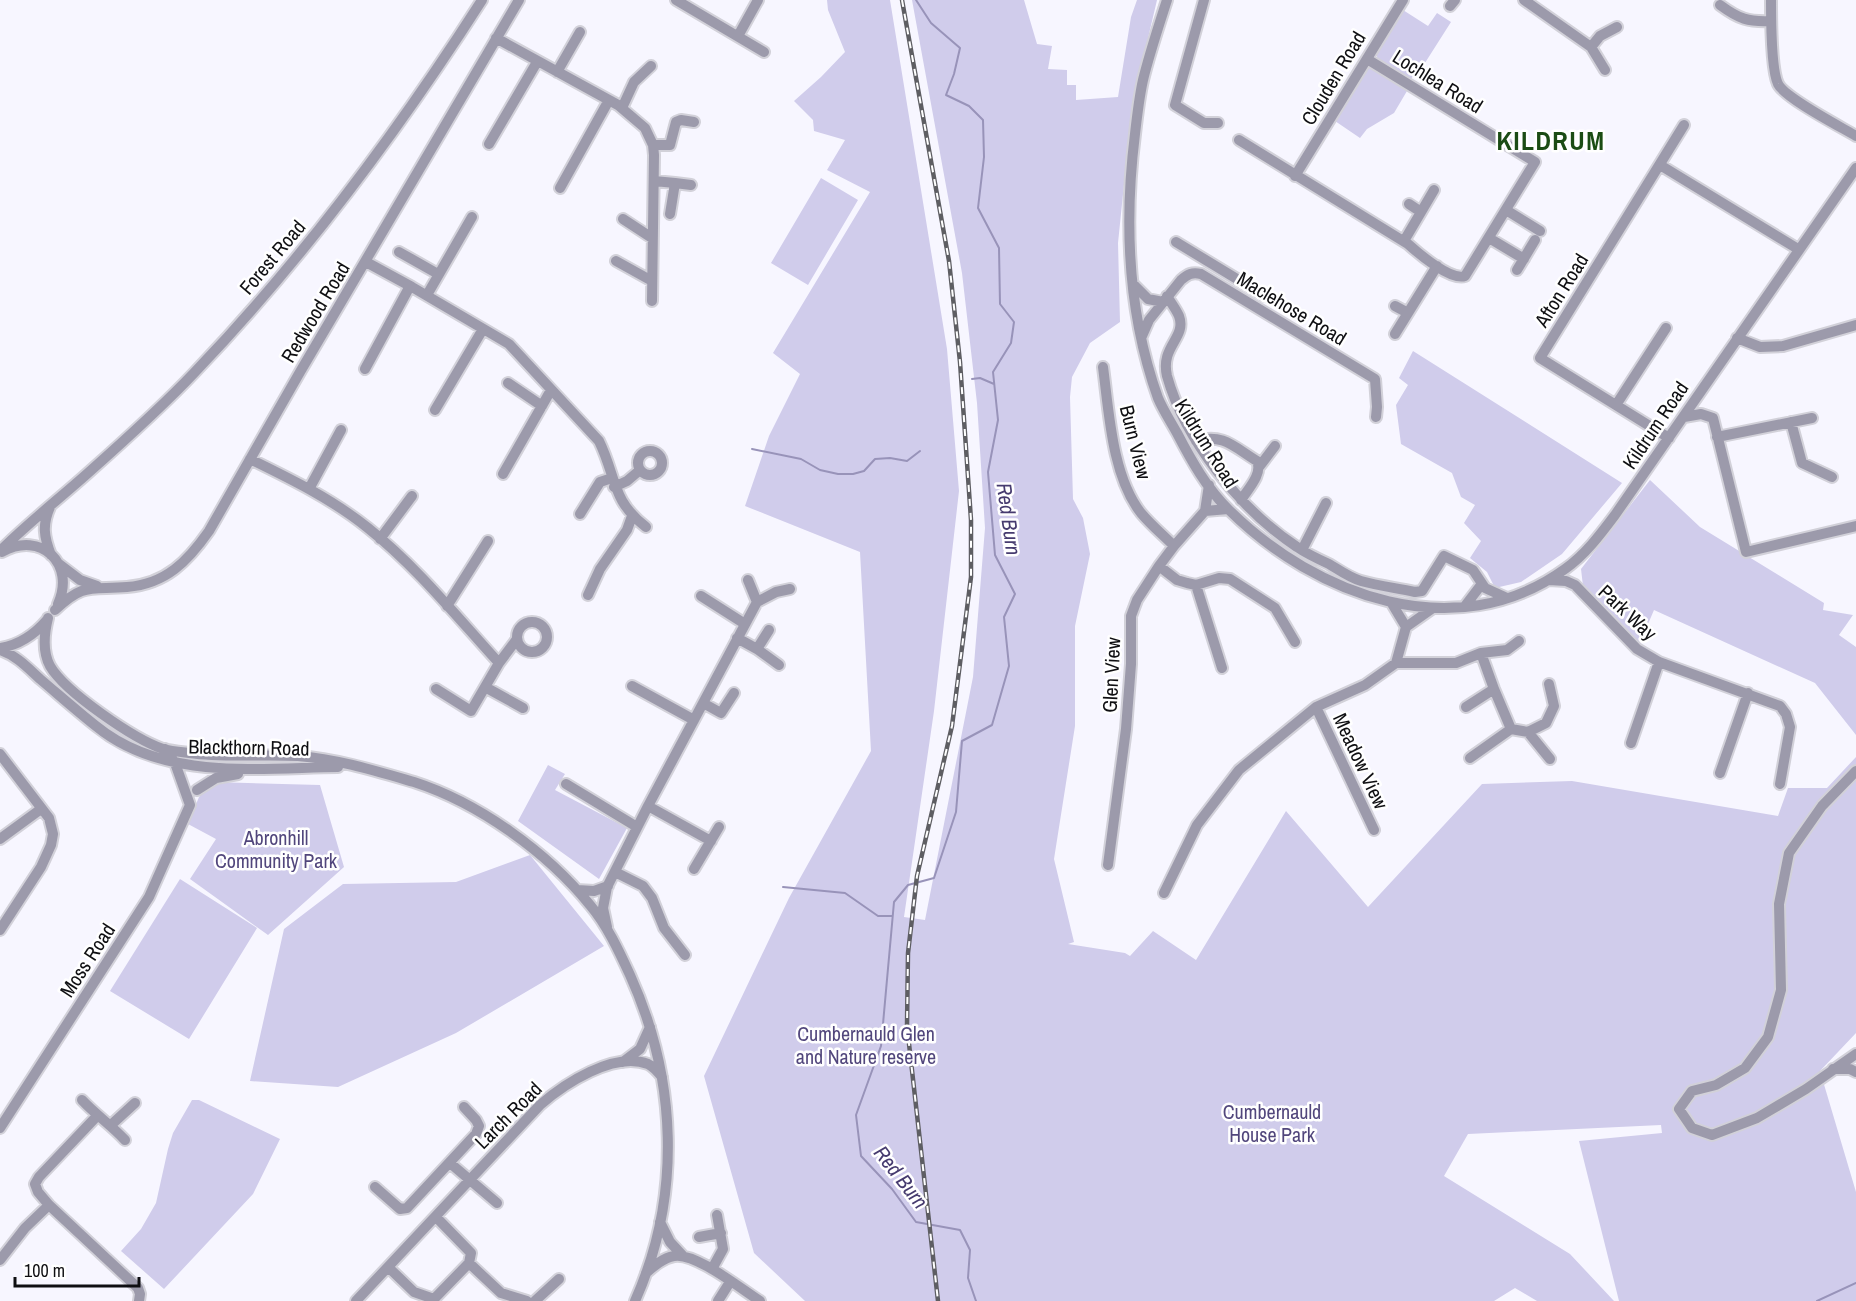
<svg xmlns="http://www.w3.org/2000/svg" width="1856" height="1301" viewBox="0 0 1856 1301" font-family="'Archivo Narrow',sans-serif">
	<rect width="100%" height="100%" fill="#f7f6ff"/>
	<path fill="#d0cceb" d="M827,0H890L947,349L959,491L934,711L904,917L925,920L973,677L985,528L977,403L962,273L912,0H1024L1037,44L1052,46L1048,69L1067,70V85H1076V100L1118,97L1131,17L1137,0H1157L1132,106L1118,243L1120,322L1090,343L1072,377L1070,397L1073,499L1083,518L1090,554L1075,626V726L1054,859L1074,942L1068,944L1125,953L1130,956L1153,931L1196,960L1286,811L1368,907L1482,784L1572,781L1778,816L1788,788H1827L1856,757V1033L1820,1071L1856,1192V1301H1619L1579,1141L1662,1133L1661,1125L1468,1134L1444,1176L1570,1254L1614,1301H1537L1515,1288L1494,1301H805L754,1253L704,1076L789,898L871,751L860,552L745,506L769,436L800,374L773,353L870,192L827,170L845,140L814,131L813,120L794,101L821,77L845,52L828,10Z
		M1403,10L1428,26L1437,13L1451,22L1416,77L1414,75L1410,80L1381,62L1377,57V49Z
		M1372,68L1407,91L1394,113L1367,129L1360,138L1335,121L1364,70Z
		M821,178L858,200L808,285L771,263Z
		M1413,351L1622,483L1562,554L1521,582L1495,588L1487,572L1470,558L1481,541L1464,523L1475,505L1461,497L1452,473L1401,444L1396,405L1408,385L1399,378Z
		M1650,480L1700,527L1824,603L1823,610L1853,615L1839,635L1856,647V735L1815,683L1654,610L1639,645L1583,586L1581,569Z
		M548,765L565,774L555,790L627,828L599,879L518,821Z
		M214,782L320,785L344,867L268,935L190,879L216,839L188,824L199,797Z
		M530,855L604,946L456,1033L338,1087L250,1081L284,929L343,884L456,882Z
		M180,879L257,928L189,1039L110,991Z
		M192,1100H199L280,1139L253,1194L164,1289L121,1251L141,1229L156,1203L168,1149L173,1133Z"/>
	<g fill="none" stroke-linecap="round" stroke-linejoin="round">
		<path stroke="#9893b9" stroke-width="2" d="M916,0L931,23L960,48L954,74L946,95L969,106L983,120L984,157L978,208L999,248L1000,304L1014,322L1011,343L993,372L998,420L988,472L995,555L1015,594L1004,617L1009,666L992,725L962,741L956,812L934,878L908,885L894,902L881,1046L856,1115L861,1156L892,1189L916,1222L960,1230L970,1250L968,1278L976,1301
			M972,379L980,378L994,384
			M752,449L801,459L820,470L838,474H853L864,471L875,459L890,458L907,461L920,451
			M783,887L845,893L878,916H892
			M1817,1301L1856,1283"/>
		<defs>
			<path id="minor" d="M676,0L764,52
				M1167,0C1159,25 1149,55 1143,80C1139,98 1137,116 1135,134C1124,222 1128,314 1158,398C1163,410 1171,422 1177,433C1191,460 1207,489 1229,510C1316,596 1456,648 1565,569C1585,555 1600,535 1615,515L1856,168
				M1204,0L1175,105L1204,123H1218
				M1524,0L1591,47L1605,70
				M1771,0C1771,18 1771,69 1778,84C1785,98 1841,127 1856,136
				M1720,5C1739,19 1748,22 1771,21
				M1450,6L1455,0
				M738,36L758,0
				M496,38L618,105L645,128L653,145L654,155L652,301
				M1591,47L1600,36L1617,27
				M557,72L580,32
				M622,108L634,82L651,66
				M1239,140L1408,244C1419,254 1451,281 1465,276L1535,162L1367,59
				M489,144L537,62
				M653,145H670L676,122L681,120L694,122
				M1660,165L1798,249
				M1295,176L1403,0
				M654,181L675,183L670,214
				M675,183L691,185
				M560,188L609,100
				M1409,204L1421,212
				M1506,210L1540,231
				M623,219L652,238
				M1489,238L1524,259
				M1404,241L1434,190
				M1176,242L1265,296
				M399,252L438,274
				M616,261L652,281
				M366,262L412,287L509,344L599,441C617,478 611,500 646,527
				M1517,270L1535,240
				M1133,284L1148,299L1163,302
				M427,295L472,217
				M1167,296C1171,303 1176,309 1179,316C1187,338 1160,346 1167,376C1185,441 1241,510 1297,547C1307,554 1318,559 1329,564C1339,570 1350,578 1361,581C1379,586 1397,588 1415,592L1422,591L1444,556L1473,570L1485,588L1507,598
				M1395,306L1408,313
				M1395,334L1437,266
				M1142,336L1149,320L1181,280C1188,274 1192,272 1201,274L1375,379L1377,407L1376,417
				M1737,338L1760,347L1783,346L1856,325
				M1103,367C1109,412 1112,476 1141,513C1151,525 1163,535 1174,546
				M365,369L410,286
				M508,383L542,406
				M1616,405L1666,328
				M435,410L483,329
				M1684,417L1701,414L1713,418L1746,552L1856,526
				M1791,422L1802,463L1832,477
				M1717,437L1812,418
				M1669,438L1540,358L1684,125
				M1196,441C1223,433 1234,447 1257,461C1263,474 1248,489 1241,500
				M638 463a12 12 0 1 1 24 0a12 12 0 1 1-24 0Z
				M250,459C291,479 332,499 368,528C417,567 457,617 499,663
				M1259,467L1275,446
				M503,474L551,390
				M614,487L627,481L640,470
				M309,489L341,430
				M50,507C42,525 44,537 51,555
				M1205,511L1209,485
				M580,514L600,482L612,478
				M380,539L412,496
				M1302,550L1326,503
				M0,551C28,523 59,499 88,473C124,441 161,408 194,373C303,259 397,133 482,0
				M2,552C41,530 76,564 58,604
				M59,564L80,580L97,586
				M1159,566L1177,580L1187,583L1196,585L1219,578L1230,579L1275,608L1295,642
				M748,580L757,602
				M1549,580L1566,581L1575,585L1637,649L1659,662L1780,706L1786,714L1790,727L1780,784
				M1196,585L1222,668
				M588,595L600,569L627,530L632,516
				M701,596L745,624
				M1391,602L1406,627
				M447,606L488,541
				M1465,606L1481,585
				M55,610C84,582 91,590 127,587C166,584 188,561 209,531L300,372L519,0
				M48,618C44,634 42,651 50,666C65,692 134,739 163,749C171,751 181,752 189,753C226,758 261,754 298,756C337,759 376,771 414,782C479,803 547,852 590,905C607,925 619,951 630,975C677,1079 682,1196 635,1301
				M517 637a15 15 0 1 1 30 0a15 15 0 1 1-30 0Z
				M737,638L757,649L769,630
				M0,648C20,645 34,635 47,620
				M757,649L779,665
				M0,650C16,655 28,668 40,679C59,695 77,711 96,726C163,781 258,768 338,767
				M1481,653L1494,689L1511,729L1528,732L1546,723L1554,706L1549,684
				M1396,663H1456L1481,653L1507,650L1519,641
				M632,686L694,720
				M485,687L523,708
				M436,689L471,711L499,663L517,639
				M703,703L721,713L734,693
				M1316,707L1374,830
				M1466,707L1494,689
				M1528,732L1550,759
				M1631,743L1659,662
				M0,754L49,818L53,834L51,845L41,867L0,930
				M1470,758L1511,729
				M1856,771L1822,806L1789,853L1779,904L1781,990L1768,1037L1745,1068L1716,1085L1692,1091L1679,1109L1692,1128L1712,1135L1757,1118L1806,1089L1856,1054
				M1720,773L1748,693
				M566,784L637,827
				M197,790L216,778L238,774
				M648,806L711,841
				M0,839L41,809
				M1108,865L1126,729L1131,664V616L1137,600L1159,566L1174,546L1205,511L1228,509
				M694,869L719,827
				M615,872L643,886L652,898L664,928L685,955
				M577,890L594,891L608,886
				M1164,893L1197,825L1239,770L1316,707L1365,685L1396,663L1406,627L1433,608
				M607,927L603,908L607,887L648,806L757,602L776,592L790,589
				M623,1062L640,1049L650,1027
				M1833,1069H1850L1856,1072
				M82,1100C96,1115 111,1125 125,1140
				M97,1116L39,1177L35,1184L38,1192L49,1205L138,1288L140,1294L139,1301
				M111,1125L135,1103
				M0,1128L149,897L190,805L175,763L165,749
				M450,1163L497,1203
				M375,1187L400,1209L407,1208L476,1134L479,1126L476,1120L464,1107
				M660,1222L670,1242L683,1256
				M699,1237L721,1233
				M0,1260L25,1228L49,1205
				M469,1263L501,1293L527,1301
				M388,1267L414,1292L434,1299L469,1263L471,1253L436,1217
				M712,1269L723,1249L717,1215
				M646,1273C654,1266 663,1258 674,1256C695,1252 741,1289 760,1301
				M356,1301L540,1105C564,1084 614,1051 648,1064C654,1067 658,1072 662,1077
				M535,1301L559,1279
				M718,1301L730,1282"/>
		</defs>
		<use href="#minor" stroke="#d2d1d9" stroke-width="14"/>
		<use href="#minor" stroke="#9c9aab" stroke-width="10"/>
		<defs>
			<path id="rail" d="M902,0L949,261L960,362L971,520V577L952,726L917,876L908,953L907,1026L938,1301"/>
		</defs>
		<use href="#rail" stroke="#5e5e63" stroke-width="4.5"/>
		<use href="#rail" stroke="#fff" stroke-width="2" stroke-dasharray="7" stroke-linecap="butt"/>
	</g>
	<g text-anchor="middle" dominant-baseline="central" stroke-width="5" stroke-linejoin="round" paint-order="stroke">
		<g font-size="20" fill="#0f0f12" stroke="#fff">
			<text transform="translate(1333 78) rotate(-59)">Clouden Road</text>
			<text transform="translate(1438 81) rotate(32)">Lochlea Road</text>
			<text transform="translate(272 257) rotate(-50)">Forest Road</text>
			<text transform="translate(1561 290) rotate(-58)">Afton Road</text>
			<text transform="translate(1292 308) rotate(31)">Maclehose Road</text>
			<text transform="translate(315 312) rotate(-59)">Redwood Road</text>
			<text transform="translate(1655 425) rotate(-56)">Kildrum Road</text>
			<text transform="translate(1136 442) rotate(76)">Burn View</text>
			<text transform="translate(1207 443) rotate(58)">Kildrum Road</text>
			<text transform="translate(1628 612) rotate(43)">Park Way</text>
			<text transform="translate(1111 675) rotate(-87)">Glen View</text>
			<text transform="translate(249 747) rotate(1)">Blackthorn Road</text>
			<text transform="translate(1361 761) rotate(65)">Meadow View</text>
			<text transform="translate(87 960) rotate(-57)">Moss Road</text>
			<text transform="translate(508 1115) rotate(-45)">Larch Road</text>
		</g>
		<g font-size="20" fill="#51467c" stroke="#fff">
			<text x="276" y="837">Abronhill<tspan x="276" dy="23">Community Park</tspan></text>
			<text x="866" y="1033">Cumbernauld Glen<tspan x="866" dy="23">and Nature reserve</tspan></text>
			<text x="1272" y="1111">Cumbernauld<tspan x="1272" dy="23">House Park</tspan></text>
		</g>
		<g font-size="21" font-style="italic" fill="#463b6f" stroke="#fff">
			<text transform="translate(1009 519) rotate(82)">Red Burn</text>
			<text transform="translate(901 1177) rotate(52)">Red Burn</text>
		</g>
		<g font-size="26" font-weight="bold" letter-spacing="1.5" fill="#1b4c14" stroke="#fff">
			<text x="1551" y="140">KILDRUM</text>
		</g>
	</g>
	<path d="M15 1277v9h124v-9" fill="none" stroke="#0f0f12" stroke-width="3"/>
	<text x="24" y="1277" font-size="18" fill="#0f0f12" stroke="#ffffff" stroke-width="4.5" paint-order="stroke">100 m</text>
</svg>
